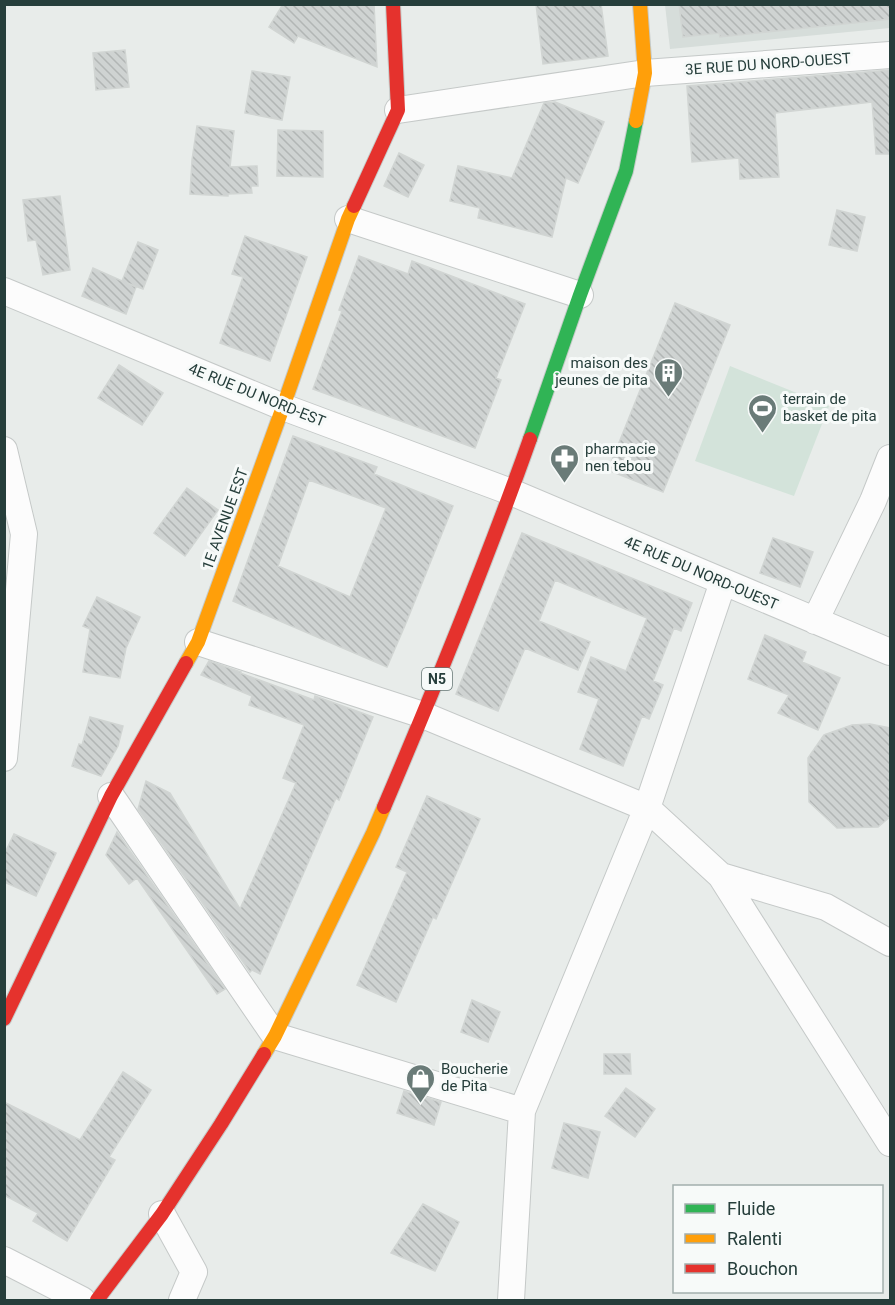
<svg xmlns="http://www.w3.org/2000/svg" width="895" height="1305" viewBox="0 0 895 1305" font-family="Roboto,sans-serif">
	<defs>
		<pattern id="building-back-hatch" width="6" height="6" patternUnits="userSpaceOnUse" patternTransform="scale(1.5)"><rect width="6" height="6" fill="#cfd3d2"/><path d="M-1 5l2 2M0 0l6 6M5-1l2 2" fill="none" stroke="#b2b6b5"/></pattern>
	</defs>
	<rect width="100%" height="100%" fill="#e8ecea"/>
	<path fill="#d6ddda" d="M665,5H890V28L670,49Z"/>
	<path fill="#d3e3da" d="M730,366L829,406L794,496L695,461Z"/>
	<path fill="url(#building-back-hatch)" stroke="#d1d5d3" stroke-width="1.5" fill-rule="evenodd" d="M283,4H374L377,67L298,36L294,43L269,27Z
		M536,4H601L608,56L543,64Z
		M679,4H891V19L720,37L719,33L683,37Z
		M125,50L129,87L96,90L93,53Z
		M891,70V154H876L872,102L775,113L779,177L740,179L739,158L692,162L687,86Z
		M252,71L290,77L282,120L245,113Z
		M555,102L604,122L578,183L566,178L552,237L478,218L480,208L450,201L458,166L512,178L544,103Z
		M197,126L234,131L230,167L257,166L258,186H251L252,193L228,194V196L190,194L192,160Z
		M278,130L323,131V177L277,176Z
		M399,153L424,165L408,197L384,186Z
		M60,196L70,270L43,275L36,240L28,241L23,200Z
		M837,210L865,217L857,251L829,245Z
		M245,236L307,257L270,361L220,343L243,277L232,274Z
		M138,242L158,250L143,289L127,283L136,287L126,314L82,296L93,268L122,281Z
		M359,256L408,274L412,261L525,304L496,378L501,380L475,448L313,389L342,311L339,310Z
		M675,303L730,325L663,492L608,470Z
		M119,365L163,393L142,425L98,398Z
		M293,436L377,467L374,474L453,506L406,623L387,667L233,601ZM309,480L386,508L350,597L278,566Z
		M187,488L218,510L185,556L154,533Z
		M522,533L692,603L681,631L674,628L653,681L663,685L649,719L642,716L623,766L580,749L599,699L578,692L591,657L626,671L647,618L555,580L539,621L590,642L578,670L525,648L498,711L456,694Z
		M773,538L813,552L800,587L760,573Z
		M97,597L140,617L126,648L120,678L83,672L90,629L83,626Z
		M765,635L806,652L802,662L840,678L818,730L778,713L789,695L748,679Z
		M209,661L241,672L240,673L314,700L315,696L373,717L339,800L336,798L260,974L252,970L250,972L138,809L146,781L170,793L240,909L296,783L283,778L304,725L249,705L252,696L201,675Z
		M90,717L123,726L118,746L101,776L72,766L79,744L82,745Z
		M870,724L891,728V816L878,827L837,828L809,802L808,758L824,735L852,725Z
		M427,796L480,819L436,919L433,917L396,1002L357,985L407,872L396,867Z
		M117,832L225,989L217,994L137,878L129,884L106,855Z
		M14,834L56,853L36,896L4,882V855Z
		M472,1000L500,1012L488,1042L461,1032Z
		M604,1054H630L631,1074H604Z
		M123,1072L151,1090L109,1157L115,1160L67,1241L33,1221L38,1213L4,1195V1102L80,1140Z
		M626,1088L655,1109L635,1137L605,1116Z
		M404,1091L441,1102L434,1125L397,1113Z
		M564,1123L600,1132L588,1178L552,1168Z
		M423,1204L459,1222L435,1271L391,1253Z"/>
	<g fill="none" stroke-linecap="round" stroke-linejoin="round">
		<defs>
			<path id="street" d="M398,110L645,73L890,55
				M348,219L580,295
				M4,291L283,407L511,492L890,652
				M4,450L24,534L4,758
				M815,621L873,501L890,458
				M198,642L423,715L647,808L721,876L890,1143
				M111,796L275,1036L522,1111
				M721,876L826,907L890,943
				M162,1214L194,1272L182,1300
				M4,1260L82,1300
				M511,1300L522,1111L647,808L723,582"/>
			<path id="fast" d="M530,439L580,295L626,171L636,121"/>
			<path id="slow" d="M636,121L645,73L640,4
				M186,663L198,642L283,407L348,219L354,206
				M264,1054L275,1036L373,833L384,807"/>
			<path id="jam" d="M354,206L398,110L393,4
				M384,807C436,685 486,563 530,439
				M4,1019L111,796L186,663
				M97,1300L162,1214L221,1124L264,1054"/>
		</defs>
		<use href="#street" stroke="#c5c9c8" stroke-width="28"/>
		<use href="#fast" stroke="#c5cac8" stroke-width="16"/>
		<use href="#slow" stroke="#c5cac8" stroke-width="16"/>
		<use href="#jam" stroke="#c5cac8" stroke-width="16"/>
		<use href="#street" stroke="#fcfcfc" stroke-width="26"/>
		<use href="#fast" stroke="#30b455" stroke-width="14"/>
		<use href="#slow" stroke="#ff9f0a" stroke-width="14"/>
		<use href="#jam" stroke="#e5322d" stroke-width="14"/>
	</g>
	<defs>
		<symbol id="building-pin" viewBox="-11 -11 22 30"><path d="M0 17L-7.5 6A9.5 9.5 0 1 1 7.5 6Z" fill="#6a7b78" stroke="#f7faf9"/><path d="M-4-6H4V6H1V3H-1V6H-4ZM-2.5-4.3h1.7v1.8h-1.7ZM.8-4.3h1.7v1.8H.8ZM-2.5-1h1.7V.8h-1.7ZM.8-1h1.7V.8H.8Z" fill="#fff"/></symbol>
		<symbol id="stadium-pin" viewBox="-11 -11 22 30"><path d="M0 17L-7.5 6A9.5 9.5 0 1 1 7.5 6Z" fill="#6a7b78" stroke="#f7faf9"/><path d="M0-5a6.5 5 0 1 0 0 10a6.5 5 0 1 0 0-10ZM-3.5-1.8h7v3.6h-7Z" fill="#fff"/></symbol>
		<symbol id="pharmacy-pin" viewBox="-11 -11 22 30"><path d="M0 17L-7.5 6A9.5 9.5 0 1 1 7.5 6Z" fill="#6a7b78" stroke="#f7faf9"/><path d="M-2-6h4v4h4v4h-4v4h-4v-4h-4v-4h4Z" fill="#fff"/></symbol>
		<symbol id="shop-pin" viewBox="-11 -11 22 30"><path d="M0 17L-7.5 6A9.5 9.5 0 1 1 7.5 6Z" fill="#6a7b78" stroke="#f7faf9"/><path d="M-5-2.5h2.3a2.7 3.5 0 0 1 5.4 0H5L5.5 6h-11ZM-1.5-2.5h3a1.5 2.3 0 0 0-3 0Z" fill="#fff"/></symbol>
	</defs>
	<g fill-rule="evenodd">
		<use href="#building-pin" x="652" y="356" width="33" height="45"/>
		<use href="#stadium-pin" x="746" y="392" width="33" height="45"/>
		<use href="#pharmacy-pin" x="548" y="442" width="33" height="45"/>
		<use href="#shop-pin" x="404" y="1062" width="33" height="45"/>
	</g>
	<g text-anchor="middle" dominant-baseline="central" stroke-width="6" stroke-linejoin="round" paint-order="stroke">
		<rect fill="#f7faf9" stroke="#657674" stroke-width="1.5" x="422" y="668" width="30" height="22" rx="4.5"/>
		<g font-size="14" font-weight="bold" fill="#263e3b">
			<text x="437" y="679">N5</text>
		</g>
		<g font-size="15" fill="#263e3b" stroke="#f7faf9">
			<text transform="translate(768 64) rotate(-4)">3E RUE DU NORD-OUEST</text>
			<text transform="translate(257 395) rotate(22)">4E RUE DU NORD-EST</text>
			<text transform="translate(225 519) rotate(-70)">1E AVENUE EST</text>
			<text transform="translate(701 573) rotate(23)">4E RUE DU NORD-OUEST</text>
		</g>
		<g font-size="15" fill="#263e3b" stroke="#f7faf9" text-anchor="start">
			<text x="648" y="363" text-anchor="end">maison des<tspan x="648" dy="17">jeunes de pita</tspan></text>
			<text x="783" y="399">terrain de<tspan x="783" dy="17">basket de pita</tspan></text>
			<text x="585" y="449">pharmacie<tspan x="585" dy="17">nen tebou</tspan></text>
			<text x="441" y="1069">Boucherie<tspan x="441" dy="17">de Pita</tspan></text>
		</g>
	</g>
	<rect width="895" height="1305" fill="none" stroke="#263e3b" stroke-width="12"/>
	<rect x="673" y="1185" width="210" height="108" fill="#f7faf9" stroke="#a3afad" stroke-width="1.5"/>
	<rect x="685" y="1204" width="30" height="9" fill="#30b455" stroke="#a3afad" stroke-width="1.5"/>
	<text x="727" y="1215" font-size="18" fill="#263e3b">Fluide</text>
	<rect x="685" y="1234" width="30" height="9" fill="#ff9f0a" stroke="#a3afad" stroke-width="1.5"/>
	<text x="727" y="1245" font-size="18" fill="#263e3b">Ralenti</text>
	<rect x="685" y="1264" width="30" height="9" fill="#e5322d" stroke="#a3afad" stroke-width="1.5"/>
	<text x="727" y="1275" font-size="18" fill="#263e3b">Bouchon</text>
</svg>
